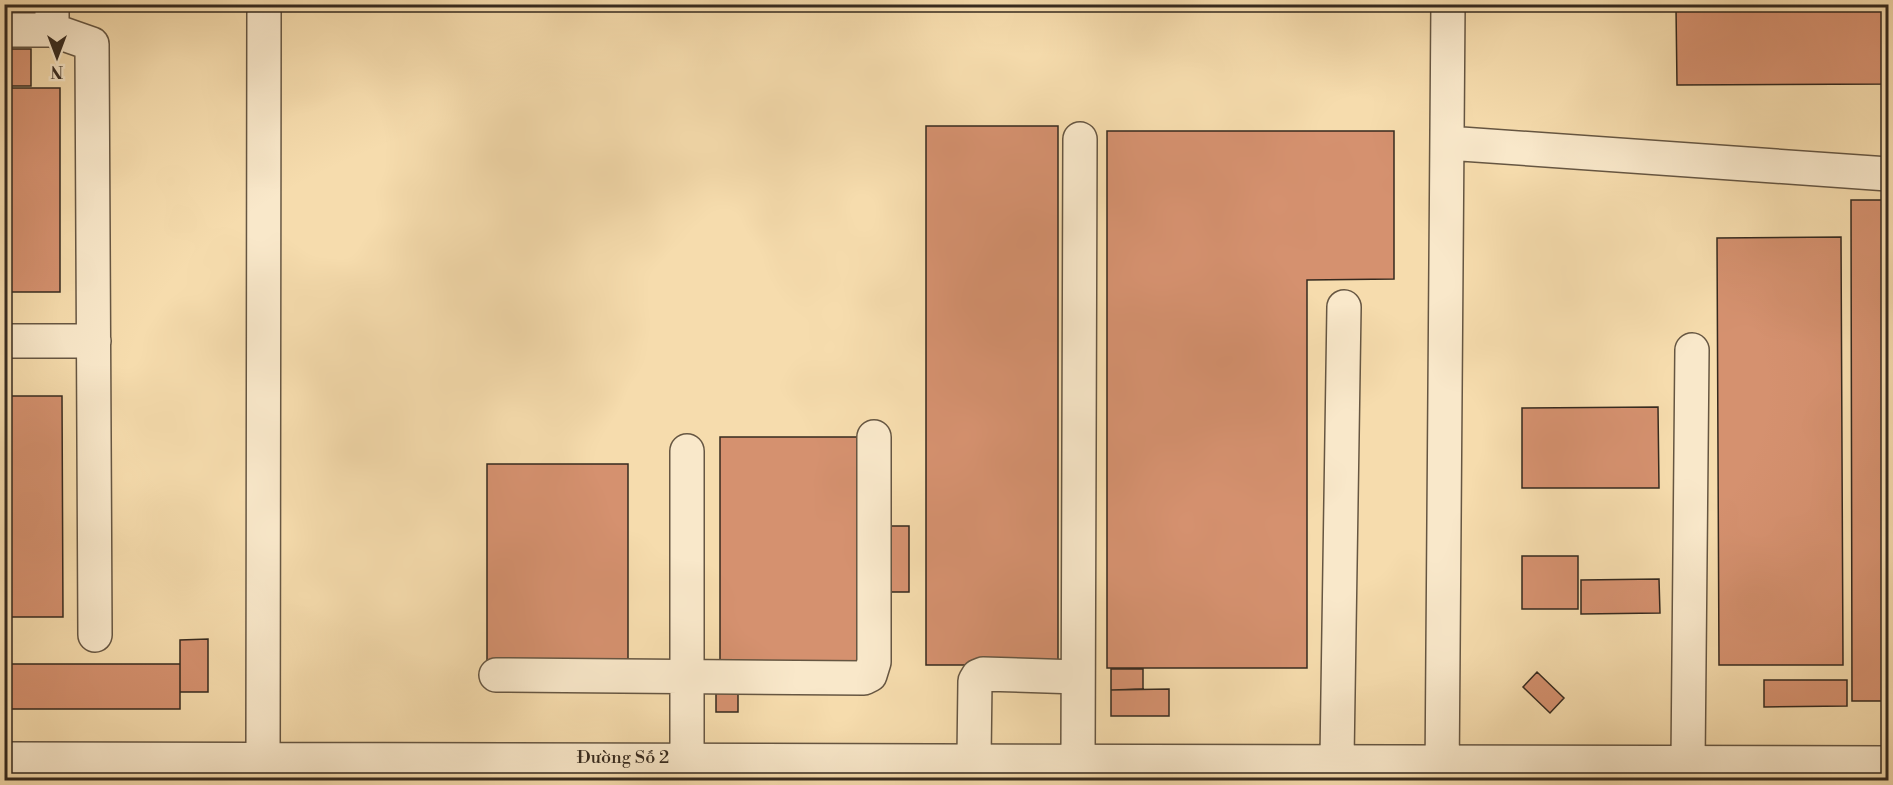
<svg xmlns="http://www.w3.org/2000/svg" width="1893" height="785" viewBox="0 0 1893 785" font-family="'Libre Bodoni',serif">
	<rect width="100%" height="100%" fill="#f6dcad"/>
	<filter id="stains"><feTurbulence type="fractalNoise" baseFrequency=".00333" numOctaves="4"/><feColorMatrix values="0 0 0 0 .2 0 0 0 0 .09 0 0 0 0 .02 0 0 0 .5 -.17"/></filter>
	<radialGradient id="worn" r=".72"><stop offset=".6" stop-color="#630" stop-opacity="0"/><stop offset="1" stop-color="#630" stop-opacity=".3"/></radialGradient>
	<path fill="#d5916f" stroke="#362a1f" stroke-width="1.5" d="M1543,4H1676V8L1543,9Z
		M1676,4H1888V7L1676,8Z
		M1888,7V84L1677,85L1676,8Z
		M4,49H31V86H4Z
		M4,88H60V292H4Z
		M926,126H1058V665H926Z
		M1107,131H1394V279L1307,280V668H1107Z
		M1851,200H1888V701H1852Z
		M1841,237L1843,665H1719L1717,238Z
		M4,396H62L63,617H4Z
		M1658,407L1659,488H1522V408Z
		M720,437H866V672H720Z
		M487,464H628V666H487Z
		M880,526H909V592H880Z
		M1522,556H1578V609H1522Z
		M1659,579L1660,613L1581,614V580Z
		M208,639V692H180V640Z
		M4,664H180V709H4Z
		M1111,669H1143V689L1111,690Z
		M1537,672L1564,698L1550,713L1523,687Z
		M1764,680H1847V706L1764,707Z
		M716,682H738V712H716Z
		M1169,689V716H1111V690Z"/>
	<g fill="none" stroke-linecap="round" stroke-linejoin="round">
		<defs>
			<path id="minor" d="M52,4V30L92,44L95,635
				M4,30H52
				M1447,143L1888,174
				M4,341H94
				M687,451V757
				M496,675L864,678L870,675L874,662V437
				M974,758L975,681L978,676L983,674L1078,677
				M1078,758L1080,139
				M1337,758L1344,307
				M4,759C633,756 1261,757 1888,763
				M1688,762L1692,350
				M263,779L264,4
				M1442,780L1448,4"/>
		</defs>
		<use href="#minor" stroke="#665642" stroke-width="36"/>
		<use href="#minor" stroke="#f9e8ca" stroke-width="33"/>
	</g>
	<g text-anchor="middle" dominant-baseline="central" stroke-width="4.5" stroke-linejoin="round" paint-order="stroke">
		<g font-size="18" fill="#362a1f" stroke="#f9e8ca">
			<text x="623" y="757">Đường Số 2</text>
		</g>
	</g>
	<rect width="1893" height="785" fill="none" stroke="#f6dcad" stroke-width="24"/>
	<rect x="6" y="6" width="1881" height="773" fill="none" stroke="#362a1f" stroke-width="3"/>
	<rect x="12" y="12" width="1869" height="761" fill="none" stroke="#362a1f" stroke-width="1.5"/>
	<g transform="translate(57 57) rotate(180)" stroke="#f9e8ca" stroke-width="4.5" paint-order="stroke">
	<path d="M0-4.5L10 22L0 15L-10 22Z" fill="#362a1f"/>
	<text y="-9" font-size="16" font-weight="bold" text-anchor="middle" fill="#362a1f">N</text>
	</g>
	<rect width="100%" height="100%" filter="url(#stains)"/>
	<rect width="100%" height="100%" fill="url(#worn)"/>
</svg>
